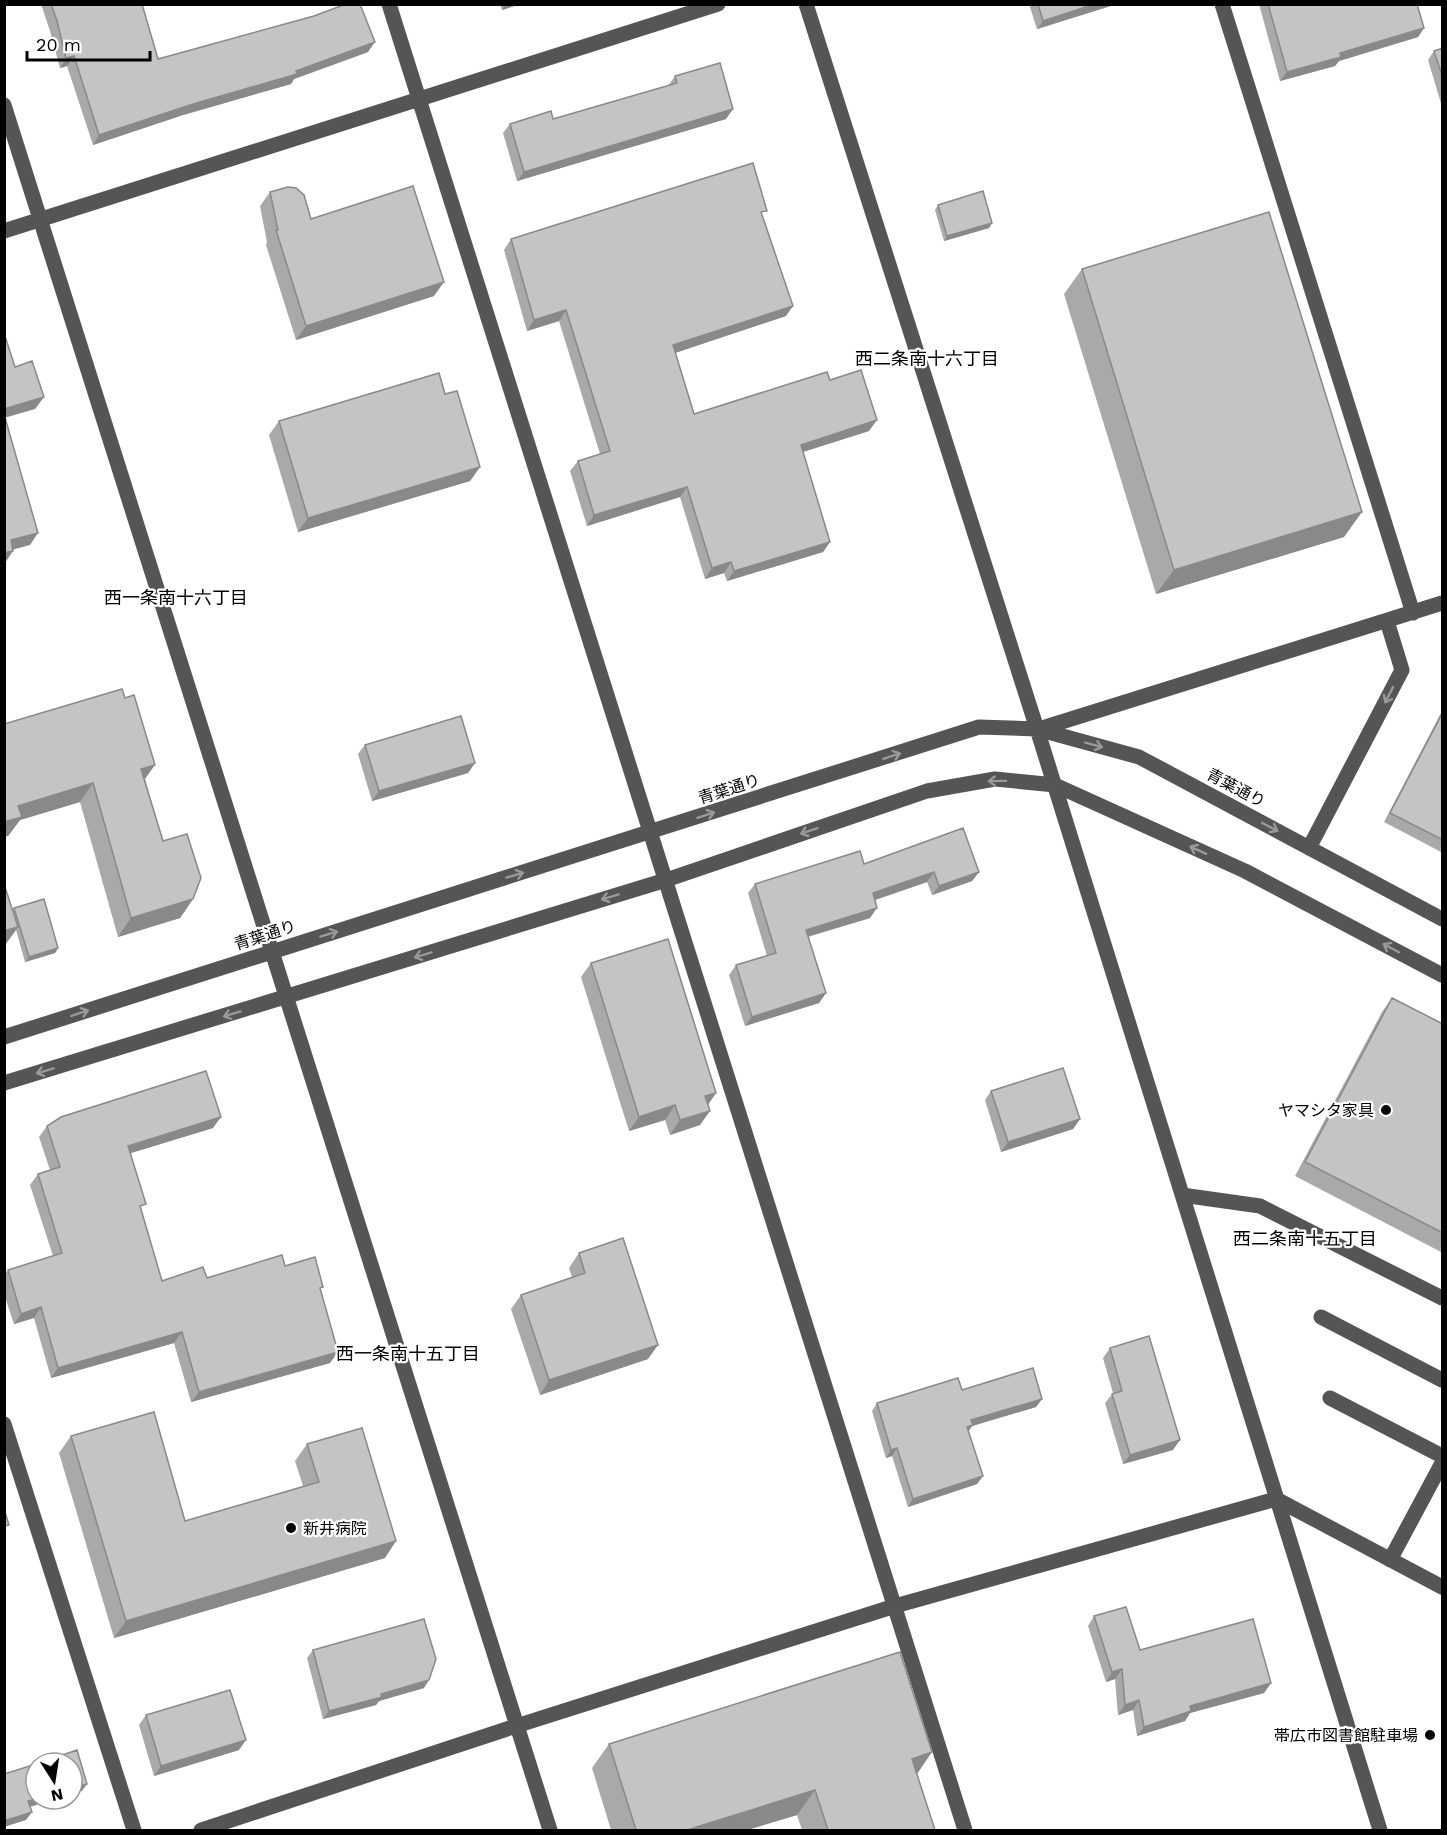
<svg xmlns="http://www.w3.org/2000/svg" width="1447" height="1835" viewBox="0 0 1447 1835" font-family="'Work Sans','Noto Sans JP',sans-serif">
	<rect width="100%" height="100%" fill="#fff"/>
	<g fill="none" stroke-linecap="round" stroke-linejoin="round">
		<path stroke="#555" stroke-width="15" d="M389,4L965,1830
			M806,4L1037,729L1380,1830
			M1222,4L1413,613
			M4,105L550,1830
			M4,231L718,4
			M1039,729L1442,603
			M1309,848L1402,670L1387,621
			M4,1037L979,727L1037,729L1139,757L1442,919
			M4,1083L666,880L927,791L995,779L1055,785L1245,871L1442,975
			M1182,1195L1260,1206L1442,1298
			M1321,1317L1442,1380
			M1330,1398L1442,1456
			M4,1424L134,1830
			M1390,1560L1442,1463
			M201,1830L516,1726L895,1606L1276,1499L1442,1587"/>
	</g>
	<path fill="#a9a9a9" d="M41,4H142L158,59L368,52L294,79L291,84L183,115L93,145L67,66L60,68L50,31Z
		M500,4H521L502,10Z
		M1029,4H1117L1037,29Z
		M1259,4H1417L1424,28L1418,37L1339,61L1335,66L1280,81Z
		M1443,48V110L1428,60L1434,51Z
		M675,76L726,119L517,181L503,133L510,124L553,119L668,86Z
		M270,192L434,296L296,340L266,245L267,242L260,206Z
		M938,205L992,223L989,228L944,241L935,210Z
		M763,217L786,316L675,353L694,414L830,380L869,431L803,452L830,542L823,552L727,581L724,573L705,579L680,497L587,526L570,471L578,461L600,454L559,321L527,331L504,250L511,239Z
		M1082,269L1344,537L1156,594L1064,294Z
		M445,394L480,467L470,481L298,532L269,435L279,421Z
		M1443,709V853L1384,822Z
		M4,724L145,779L163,841L193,899L180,918L118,937L80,802L20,820L8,836Z
		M365,745L475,763L468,773L372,801L358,754Z
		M864,864L979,872L972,881L932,895L927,882L875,900L870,918L808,937L826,993L819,1003L745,1026L729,975L736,965L767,956L748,893L755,884Z
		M14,908L58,948L55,953L25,962L16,930L5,945L12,910Z
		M591,963L716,1093L708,1105L700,1125L670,1135L665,1120L629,1131L581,977Z
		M1392,998L1443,1024V1253L1295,1176L1382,1012Z
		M991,1091L1080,1119L1073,1129L1001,1152L985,1100Z
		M47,1126L213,1128L131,1153L142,1211L162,1281L207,1278L285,1266L321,1291L330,1363L191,1402L174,1343L51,1378L34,1318L14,1324L4,1294V1275L8,1270L53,1256L30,1185L38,1174L50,1170L39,1137Z
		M579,1253L648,1359L540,1395L511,1309L521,1295L572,1277L569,1268Z
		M1110,1348L1173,1450L1123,1464L1105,1403L1113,1393L1103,1358Z
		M962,1390L1042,1399L1036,1407L972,1426L968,1432L983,1476L977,1484L908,1507L892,1456L886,1458L872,1411L877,1403Z
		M71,1436L185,1521L303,1486L295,1461L307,1444L385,1558L114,1638L59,1453Z
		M1094,1616L1140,1650L1271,1683L1264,1693L1190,1713L1185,1721L1137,1736L1133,1710L1118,1715L1115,1679L1106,1682L1088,1626Z
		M313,1650L424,1688L379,1701L376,1705L323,1719L307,1658Z
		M146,1715L239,1750L154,1776L139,1725Z
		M609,1744L917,1775L935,1830H802L797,1815L747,1830H611L592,1768Z"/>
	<path fill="#898989" d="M506,4H521L502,10Z
		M1095,4H1117L1037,29L1043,21Z
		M1424,28L1418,37L1339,61L1335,66L1280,81L1287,72L1340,53Z
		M375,42L368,52L294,79L291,84L183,115L93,145L99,135L296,71Z
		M74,56L67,66L60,68L66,58Z
		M733,109L726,119L517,181L524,172Z
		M992,223L989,228L944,241L947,236Z
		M444,282L434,296L296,340L306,326Z
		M793,306L786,316L666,356L673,345Z
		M566,310L559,321L527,331L534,320Z
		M44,397L35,409L4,418V409Z
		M877,420L869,431L793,455L801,445Z
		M480,467L470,481L298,532L308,518Z
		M687,487L680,497L587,526L594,515Z
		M1362,512L1344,537L1156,594L1174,570Z
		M38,533L30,545L4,552L11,540Z
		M830,542L823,552L727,581L734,571Z
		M13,551L5,563H4V553Z
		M731,562L724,573L705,579L712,568Z
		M475,763L468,773L372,801L379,791Z
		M155,765L142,783L141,769Z
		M93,783L80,802L20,820L8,836L4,837V822L18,806Z
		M934,872L927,882L866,903L873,893Z
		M979,872L972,881L932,895L939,886Z
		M193,899L180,918L118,937L131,918Z
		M877,908L870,918L799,939L806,930Z
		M18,927L5,945H4V931Z
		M58,948L55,953L25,962L29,957Z
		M826,993L819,1003L745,1026L752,1017Z
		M716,1093L706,1107L705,1096Z
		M675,1105L665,1120L629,1131L639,1117Z
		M710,1111L700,1125L670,1135L680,1120Z
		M221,1117L213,1128L121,1156L128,1146Z
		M1080,1119L1073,1129L1001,1152L1008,1142Z
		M41,1307L34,1318L14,1324L21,1314Z
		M182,1332L174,1343L51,1378L58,1368Z
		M658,1345L648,1359L540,1395L549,1380Z
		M338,1352L330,1363L191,1402L199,1392Z
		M1042,1399L1036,1407L972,1426L967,1433L961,1435L971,1420Z
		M1180,1440L1173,1450L1123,1464L1130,1455Z
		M897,1448L892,1456L886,1458L891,1450Z
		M983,1476L977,1484L908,1507L913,1499Z
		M396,1541L385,1558L114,1638L126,1621Z
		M1122,1669L1115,1679L1106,1682L1112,1672Z
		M429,1680L424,1688L379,1701L376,1705L323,1719L329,1711L381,1694Z
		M1271,1683L1264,1693L1190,1713L1185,1721L1137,1736L1144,1727L1190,1706Z
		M1139,1700L1133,1710L1118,1715L1125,1705Z
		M246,1740L239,1750L154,1776L161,1766Z
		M932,1752L915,1777L912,1759Z
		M87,1784L82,1791L72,1794V1788Z
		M815,1790L797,1815L747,1830H687Z
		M36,1799H55L23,1809L28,1801Z
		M32,1812L26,1820L4,1827V1821Z"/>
	<path fill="#c4c4c4" stroke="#898989" stroke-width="1.5" d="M51,4H142L158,59L314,16L346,4H360L375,42L296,71L297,74L190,105L99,135L74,56L66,58L57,21Z
		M1038,4H1095L1043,21Z
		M1268,4H1417L1424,28L1340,53L1341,57L1287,72Z
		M1443,48V78L1434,51Z
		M720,63L733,109L524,172L510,124L551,111L553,119L677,83L675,76Z
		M753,163L767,211L761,212L793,306L673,345L694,414L827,372L830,380L861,370L877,420L801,445L830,542L734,571L731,562L712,568L687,487L594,515L578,461L610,451L566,310L534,320L511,239Z
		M413,186L444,282L306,326L276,230H278L270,192L288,187L296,188L304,195L311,219Z
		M983,191L992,223L947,236L938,205Z
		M1269,212L1362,512L1174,570L1082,269Z
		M4,333L15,367L32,361L44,397L4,409Z
		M439,373L445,394L457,391L480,467L308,518L279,421Z
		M4,414L38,533L11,540L13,551L4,553Z
		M122,689L125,698L134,695L155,765L141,769L163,841L187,834L201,878L193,899L131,918L93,783L18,806L22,817L4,822V724Z
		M1443,712V840L1390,813Z
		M461,716L475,763L379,791L365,745Z
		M963,828L979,872L939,886L934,872L873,893L877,908L806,930L826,993L752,1017L736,965L776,953L755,884L860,851L864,864Z
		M4,884L18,927L4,931Z
		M44,899L58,948L29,957L14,908Z
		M668,939L716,1093L705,1096L710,1111L680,1120L675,1105L639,1117L591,963Z
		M1392,998L1443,1024V1233L1305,1162Z
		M1063,1068L1080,1119L1008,1142L991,1091Z
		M206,1071L221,1117L128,1146L146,1204L140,1206L162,1281L203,1267L207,1278L282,1255L285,1266L315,1257L323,1287L320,1288L338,1352L199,1392L182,1332L58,1368L41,1307L21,1314L8,1270L62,1253L38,1174L60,1167L47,1126L61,1117Z
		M623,1238L658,1345L549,1380L521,1295L585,1273L579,1253Z
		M1149,1336L1180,1440L1130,1455L1112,1394L1122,1391L1110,1348Z
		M1033,1368L1042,1399L971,1420L973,1425L967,1427L983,1476L913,1499L897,1448L891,1450L877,1403L958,1378L962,1390Z
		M154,1412L185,1521L319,1482L307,1444L362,1428L396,1541L126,1621L71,1436Z
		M4,1509L9,1525L4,1526Z
		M1126,1607L1140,1650L1253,1619L1271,1683L1190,1706L1191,1711L1144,1727L1139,1700L1125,1705L1122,1669L1112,1672L1094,1616Z
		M424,1619L436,1659L429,1680L381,1694L382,1697L329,1711L313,1650Z
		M900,1652L932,1752L912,1759L935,1830H828L815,1790L687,1830H636L609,1744Z
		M230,1690L246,1740L161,1766L146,1715Z
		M77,1750L87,1784L72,1788V1763H39Z
		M36,1764V1799L28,1801L32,1812L4,1821V1774Z"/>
	<defs><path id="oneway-shaft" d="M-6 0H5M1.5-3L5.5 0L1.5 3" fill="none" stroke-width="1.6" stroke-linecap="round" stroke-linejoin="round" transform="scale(1.5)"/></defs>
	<g stroke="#999">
		<use href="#oneway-shaft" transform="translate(1389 695) rotate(117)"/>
		<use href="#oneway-shaft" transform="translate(1094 745) rotate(15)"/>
		<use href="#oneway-shaft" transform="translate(892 756) rotate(-18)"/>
		<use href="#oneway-shaft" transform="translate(997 781) rotate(179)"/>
		<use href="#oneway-shaft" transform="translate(706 815) rotate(-18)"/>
		<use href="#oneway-shaft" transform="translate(1270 827) rotate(28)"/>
		<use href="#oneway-shaft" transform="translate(809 831) rotate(161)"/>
		<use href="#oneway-shaft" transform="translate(1198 850) rotate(-155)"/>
		<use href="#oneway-shaft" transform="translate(515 875) rotate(-17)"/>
		<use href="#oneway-shaft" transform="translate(610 897) rotate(163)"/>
		<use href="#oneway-shaft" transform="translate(329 934) rotate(-17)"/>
		<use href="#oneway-shaft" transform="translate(1391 948) rotate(-152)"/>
		<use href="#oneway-shaft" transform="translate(423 955) rotate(163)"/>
		<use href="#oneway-shaft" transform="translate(80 1013) rotate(-18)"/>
		<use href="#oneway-shaft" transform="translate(232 1014) rotate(163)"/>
		<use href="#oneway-shaft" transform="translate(45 1071) rotate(163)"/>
	</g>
	<g fill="#000" stroke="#fff" stroke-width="2">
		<circle cx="1386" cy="1110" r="6"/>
		<circle cx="291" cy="1528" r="6"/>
		<circle cx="1430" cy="1735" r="6"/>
	</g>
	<g text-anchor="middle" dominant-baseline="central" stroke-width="4.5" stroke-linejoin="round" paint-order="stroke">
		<g font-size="16" fill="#000" stroke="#fff">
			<text transform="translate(1236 788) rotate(28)">青葉通り</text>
			<text transform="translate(729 789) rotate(-18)">青葉通り</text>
			<text transform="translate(265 935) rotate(-18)">青葉通り</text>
		</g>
		<g font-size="16" fill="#000" stroke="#fff" text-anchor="end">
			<text x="1374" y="1110">ヤマシタ家具</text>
			<text x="303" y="1528" text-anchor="start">新井病院</text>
			<text x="1418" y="1735">帯広市図書館駐車場</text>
		</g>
		<g font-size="18" fill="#000" stroke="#fff">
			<text x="927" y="358">西二条南十六丁目</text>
			<text x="176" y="597">西一条南十六丁目</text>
			<text x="1305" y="1238">西二条南十五丁目</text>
			<text x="408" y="1353">西一条南十五丁目</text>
		</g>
	</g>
	<rect width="1447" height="1835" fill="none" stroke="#000000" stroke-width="12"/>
	<g transform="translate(54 1781) rotate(168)"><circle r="28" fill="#ffffff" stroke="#999999" stroke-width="1.5"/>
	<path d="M0-4.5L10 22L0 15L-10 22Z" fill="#000000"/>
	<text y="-9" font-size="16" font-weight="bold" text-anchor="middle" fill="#000000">N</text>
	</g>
	<path d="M27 51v9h123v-9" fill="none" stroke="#000000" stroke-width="3"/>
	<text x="36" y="51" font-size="18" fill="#000000" stroke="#ffffff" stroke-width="4.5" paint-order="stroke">20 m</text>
</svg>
